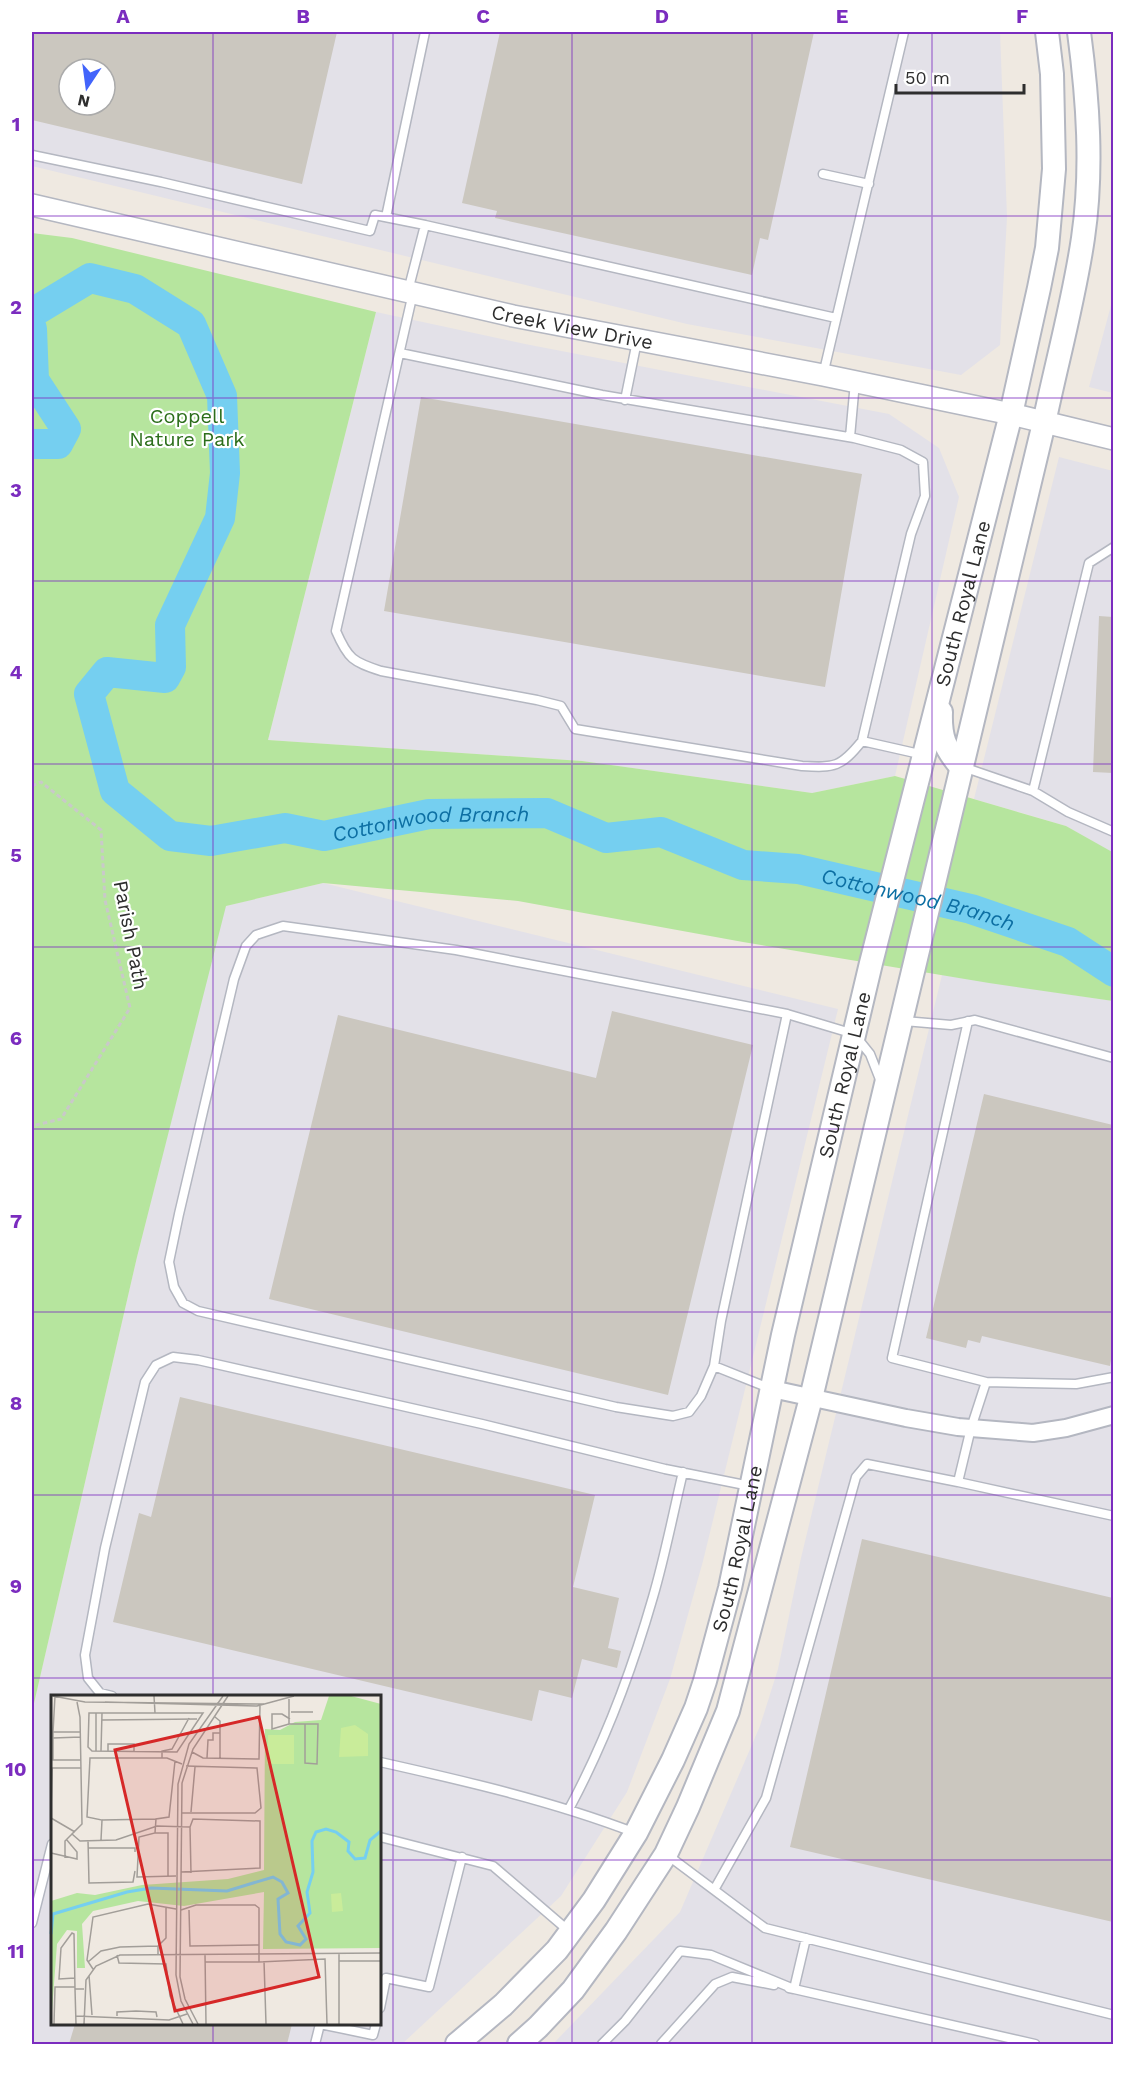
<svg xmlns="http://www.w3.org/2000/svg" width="1145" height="2076" viewBox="0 0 1145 2076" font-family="'Work Sans',sans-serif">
	<rect width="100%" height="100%" fill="#efe9e1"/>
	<path fill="#e3e1e8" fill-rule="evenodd" d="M32,32H1000L1007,217L1000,345L961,375L687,324L32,166ZM69,69H105V105H69Z
		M1113,298L1114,393H1113L1089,387Z
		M376,312L525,344L889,414L939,448L959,497L895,776L812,793L582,761L268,740Z
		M1059,457L1113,471V853L1066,826L974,799Z
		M323,883L838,1009L703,1561L670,1679L627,1792L561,1896L402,2044H32V1712L137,1257L225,906ZM52,1696H380V2024H52Z
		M942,975L1113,1001V2044H553L680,1912L760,1726L778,1669L801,1558Z"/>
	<path fill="#b6e59e" d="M32,233L72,238L376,312L268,740L582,761L812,793L895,776L1066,826L1114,853L1113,1001L989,983L743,942L518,901L323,883L226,906L137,1257L32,1712Z"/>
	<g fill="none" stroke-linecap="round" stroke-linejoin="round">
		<g stroke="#75cff0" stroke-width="30">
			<path id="s1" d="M32,313L90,278L135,289L191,324L222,396L225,473L220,518L170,625L171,667L165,678L107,672L89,694L115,791L170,836L211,841L285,828L324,836L429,814L547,813L606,838L661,832L743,865L798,869L971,909L1068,942L1114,972"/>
			<path d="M32,329L34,380L66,429L58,444H32"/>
		</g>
	</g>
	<path fill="#cbc7bf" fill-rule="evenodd" d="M32,32H337L302,184L32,120ZM69,69H105V105H69Z
		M500,32H814L768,240L760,238L752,275L495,218L497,211L462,203Z
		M421,397L862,474L825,687L384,611Z
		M1099,616L1113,617V773L1093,772Z
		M612,1011L753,1045L668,1395L269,1299L338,1015L596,1078Z
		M984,1094L1113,1125V1350L1110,1366L982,1336L980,1343L968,1340L966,1348L926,1338Z
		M180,1397L595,1495L573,1587L619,1598L608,1648L621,1651L617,1668L582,1659L572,1698L539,1690L532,1721L113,1622L139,1513L151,1517Z
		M862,1539L1113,1598V1922L790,1847Z
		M75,2024H292L287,2044H69Z"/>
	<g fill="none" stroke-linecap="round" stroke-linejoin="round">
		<defs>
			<path id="service" d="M32,155L161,182L370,231L375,215L425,225L408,291
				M823,174L869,184
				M386,217L425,32
				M425,225L836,318
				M413,293L336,631C348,659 353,662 381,671L537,700L561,706L575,729L802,766C835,768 841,767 862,741L924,755
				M400,353L602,395L854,438L901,450L923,462L925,496L911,534L862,741
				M823,375L904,32
				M625,400L637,341
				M850,437L855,382
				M963,767L1033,791L1068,812L1114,832
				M1033,791L1089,563L1114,547
				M904,1021L951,1025L975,1020L1114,1058
				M968,1021L892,1358L986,1382
				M714,1366L721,1321L787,1014
				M769,1388L714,1366L701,1396L689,1412L673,1416L616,1407L198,1311L183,1303L174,1287L169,1262L179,1214L234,979L246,946L256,935L283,926L456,950L787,1014L854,1034L870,1054L881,1082
				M958,1482L1114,1516
				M112,1696L100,1693L88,1678L85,1655L105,1548L145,1382L156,1365L173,1357L198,1360L482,1424L665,1469L750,1486
				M380,1762C465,1781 552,1801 633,1832
				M569,1809C605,1742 632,1670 653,1597C665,1556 673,1514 683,1472
				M380,1837L493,1866L570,1932
				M666,1854L765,1928L1114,2015
				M714,1890L766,1798L856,1477L867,1464L958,1482L971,1428L986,1382L1076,1384L1114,1377
				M32,1923L52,1844
				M789,1988L794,1989L806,1938
				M380,2008L386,1978L429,1987L462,1857
				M320,2024L373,2035L376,2024
				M315,2044L320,2024
				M602,2044L625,2021L680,1951L711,1955L794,1989L1035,2044
				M661,2044L715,1984L732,1977L774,1985"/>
			<path id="minor" d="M772,1389L906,1418L958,1427L1033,1433L1066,1428L1114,1415"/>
			<g id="tertiary">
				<path id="s2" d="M32,205L513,316L823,375L1011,414L1114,439"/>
			</g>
			<g id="secondary">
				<path d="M941,712C940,738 945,748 961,767"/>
				<path id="s3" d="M457,2044L503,2005L557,1950L594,1900L636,1833L673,1760L696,1708L705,1681L730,1588L783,1335L871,963L1011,414L1039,288L1047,248L1054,169L1052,74L1047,32"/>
				<path d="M519,2044L538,2027L573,1990L616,1931L666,1854L688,1807L728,1711L811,1398L1044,423C1057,361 1074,300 1083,238C1093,170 1088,100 1079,32"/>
			</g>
		</defs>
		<use href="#service" stroke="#b4b7c1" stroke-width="11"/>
		<use href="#minor" stroke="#b4b7c1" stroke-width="20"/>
		<use href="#tertiary" stroke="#b4b7c1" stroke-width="24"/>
		<use href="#secondary" stroke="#b4b7c1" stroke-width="26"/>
		<path stroke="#c9c9c9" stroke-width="3" stroke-dasharray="4.5 3" stroke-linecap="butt" d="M32,786L41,782L101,830L105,900L130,1008L61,1119L32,1126"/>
		<use href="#service" stroke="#fff" stroke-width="8"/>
		<use href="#minor" stroke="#fff" stroke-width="16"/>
		<use href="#tertiary" stroke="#fff" stroke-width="21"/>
		<use href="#secondary" stroke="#fff" stroke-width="22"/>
	</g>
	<path fill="none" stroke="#7b2cbf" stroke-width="1.5" stroke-opacity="0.55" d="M213,32V1696M393,32V2044M572,32V2044M752,32V2044M932,32V2044M32,216H1114M32,398H1114M32,581H1114M32,764H1114M32,947H1114M32,1129H1114M32,1312H1114M32,1495H1114M32,1678H1114M32,1860H52M380,1860H1114M213,2024V2044"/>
	<g text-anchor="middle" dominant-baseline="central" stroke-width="4.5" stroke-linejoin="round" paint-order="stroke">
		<g font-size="20" fill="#2e2e2e" stroke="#fff">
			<text stroke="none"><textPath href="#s2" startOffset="554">Creek View Drive</textPath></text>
			<text stroke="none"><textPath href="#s3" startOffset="1554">South Royal Lane</textPath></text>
			<text transform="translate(131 935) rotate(79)">Parish Path</text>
			<text stroke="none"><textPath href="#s3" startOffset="1068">South Royal Lane</textPath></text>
			<text stroke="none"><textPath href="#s3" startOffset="582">South Royal Lane</textPath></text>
		</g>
		<g font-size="20" fill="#2c6e1b" stroke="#fff">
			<text x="187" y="416">Coppell<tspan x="187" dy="23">Nature Park</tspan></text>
		</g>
		<g font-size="21" font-style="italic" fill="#0d6fa3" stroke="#fff">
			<text stroke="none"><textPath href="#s1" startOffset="1076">Cottonwood Branch</textPath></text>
			<text stroke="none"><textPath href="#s1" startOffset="1580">Cottonwood Branch</textPath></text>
		</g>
	</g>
	<g transform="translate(51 1695)">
		<rect width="330" height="330" fill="#efe9e1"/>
		<path d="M278,1H300L330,9V253L212,254L213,197L133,211L87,206L42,216L31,229L34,273H26V236L16,235L6,249L0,329V206L26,198L44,200L91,190L177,184L213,175L214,34L229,35L244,27L270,25Z" fill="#b6e59e"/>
		<path d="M304,30L317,39V61L288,62L290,33ZM217,40H243V69H216ZM290,198L292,216L281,217L280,199Z" fill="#c9ec9a"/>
		<path fill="none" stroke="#75cff0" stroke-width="3" d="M0,239L2,219L76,197L100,193L176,196L222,182L231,187L237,198L227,204L229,239L235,247L249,250L255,244L247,231L259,218L256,197L262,177L261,146L265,137L275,134L285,137L298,147L297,156L304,164L314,163L319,145L330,136"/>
		<path fill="none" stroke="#a29e99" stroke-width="1.5" d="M2,1L34,7L213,9M103,1L104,18H38L37,52L41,56L126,57L152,18H104M238,4V29H267L266,69L254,68V29M26,7L29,22L31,129L21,139L29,146L65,145L106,131L139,132L142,124L209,126V173L130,177M54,7L206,11L243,1M240,17H262M164,22L169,26V63M51,25L146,24M238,29L221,34V19H231L239,24M2,37L4,1M30,37H2V65H30M2,43L30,42M45,56V18M50,56L51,18M57,56V49H83V56M141,57L152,63L208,64L209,10M111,63V56L121,54L138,23M156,63L157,45H162V38H169M124,66L118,122L105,124L104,138L88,142L86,182L125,181M1,73H30M140,117L144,72M0,118L1,73M131,118H204L210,113L206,73L135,71M0,123L24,137M51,125L105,124M139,132L140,178M104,138H117V182M37,145L38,188L82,187L84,176M50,145L51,125L36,122L39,63H116L131,69M37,153H84V157M0,158L26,164V157L15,144M14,163V146L21,139M130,215L145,210H204L208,213V258M138,215L139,251L208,250M208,258V267L274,264L276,329M288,258V266H330M107,259V251L115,243V213M154,259L155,329M66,260L68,268L115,269L119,301L132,329M213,266L215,329M37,267L50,256L69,252L107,251M154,267H208M42,274L36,265L42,222L97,209L125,214M38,280L41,320M24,283L8,284L10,253L21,238L23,239L24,294M25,321L118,325L136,319M66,321V317L85,316L105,317L106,322M3,329L4,292H24M25,329L24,294H33M33,329L35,285L45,271L69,260L330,258M142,329L130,306L125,280L127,89L138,49L172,1M147,329L134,304L129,282L131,88L142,54L177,1M288,329V266"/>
		<path fill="#d62828" fill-opacity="0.15" stroke="#d62828" stroke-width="3" d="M208,22L268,282L124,316L64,55Z"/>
		<rect width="330" height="330" fill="none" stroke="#2e2e2e" stroke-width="3"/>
	</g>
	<rect width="1145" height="2076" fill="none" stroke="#ffffff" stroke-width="66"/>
	<g transform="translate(87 87) rotate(193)"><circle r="28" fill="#ffffff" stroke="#ababab" stroke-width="1.5"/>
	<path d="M0-4.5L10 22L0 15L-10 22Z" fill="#4264fb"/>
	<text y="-9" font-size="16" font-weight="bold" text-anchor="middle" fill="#2e2e2e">N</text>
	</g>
	<path d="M896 84v9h128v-9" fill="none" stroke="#2e2e2e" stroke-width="3"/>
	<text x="905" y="84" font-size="18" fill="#2e2e2e" stroke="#ffffff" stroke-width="4.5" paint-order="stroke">50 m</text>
	<rect x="33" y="33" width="1079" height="2010" fill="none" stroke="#7b2cbf" stroke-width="2"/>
	<g font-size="20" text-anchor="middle" font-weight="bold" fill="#7b2cbf">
		<text x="123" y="23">A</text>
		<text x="303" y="23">B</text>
		<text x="483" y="23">C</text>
		<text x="662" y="23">D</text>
		<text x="842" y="23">E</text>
		<text x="1022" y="23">F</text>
		<text x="16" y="131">1</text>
		<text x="16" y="314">2</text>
		<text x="16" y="497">3</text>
		<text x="16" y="679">4</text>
		<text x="16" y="862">5</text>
		<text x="16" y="1045">6</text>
		<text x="16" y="1228">7</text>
		<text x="16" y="1410">8</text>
		<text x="16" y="1593">9</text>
		<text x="16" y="1776">10</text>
		<text x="16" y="1958">11</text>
	</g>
</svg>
